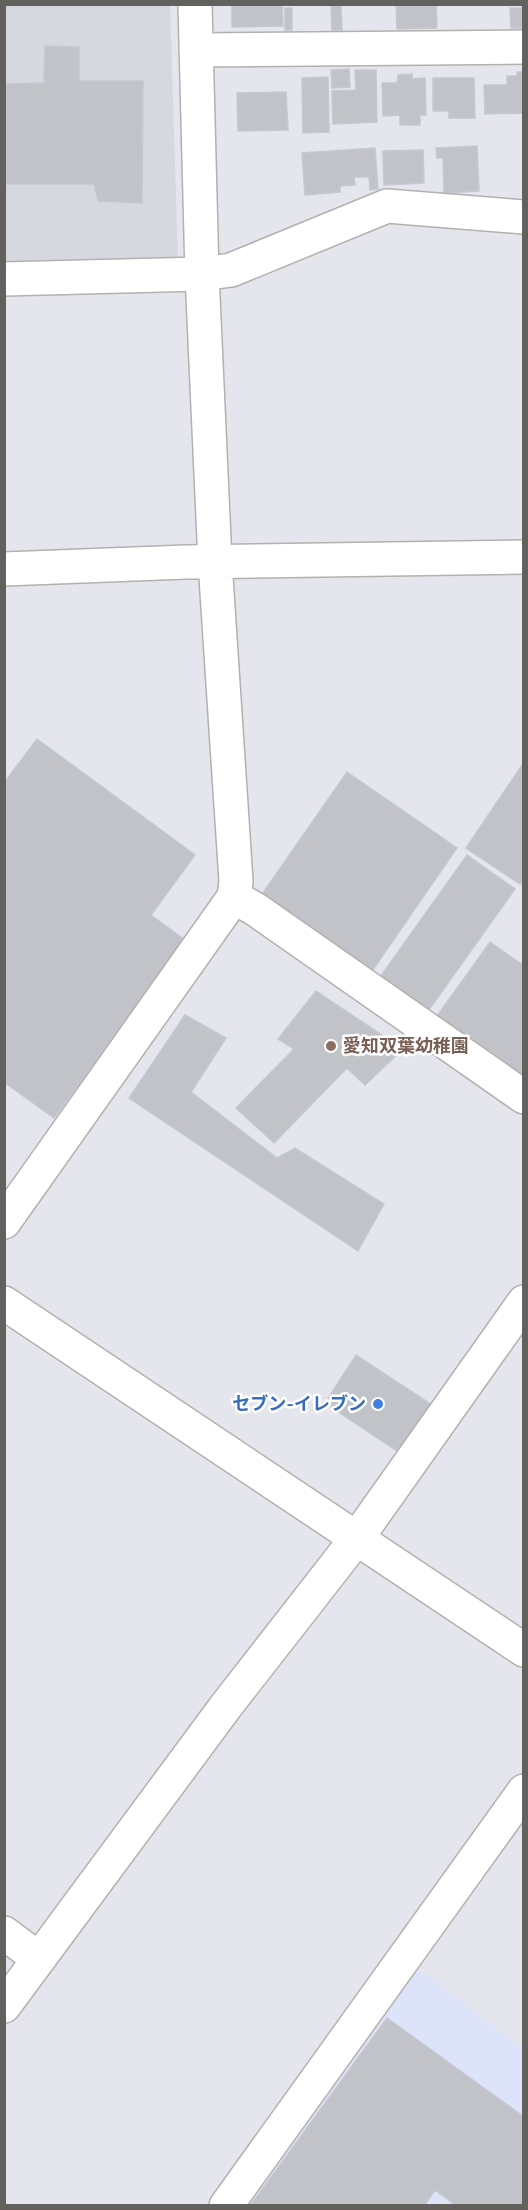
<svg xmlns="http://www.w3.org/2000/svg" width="528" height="2210" viewBox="0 0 528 2210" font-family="'Nunito Sans','Noto Sans JP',sans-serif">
	<rect width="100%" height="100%" fill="#e5e6ed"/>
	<path fill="#dde3f9" d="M415,1966L523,2049V2205H450L444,2199L438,2206H240Z"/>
	<path fill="#d6d8e0" d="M4,5H170L178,261L5,264Z"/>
	<path fill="#c1c3c9" stroke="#c4c8d1" stroke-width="1.5" d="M232,4H282L283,26L232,27Z
		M396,4H436L437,28L397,29Z
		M331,6H341L342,30H332Z
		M285,8H292V30H285Z
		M510,8H523V28H511Z
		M45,46L79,47V81H143L142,203L98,201L94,184H4V84L44,83Z
		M349,69L350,87L332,88L331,70Z
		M355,70H376L377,122L333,124L332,91L356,90Z
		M517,72H524V113L485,114L484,85H507V76H517Z
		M412,74V79L425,78L426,115H420V125H400V115L383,116L382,83H397L398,75Z
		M328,77L329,132L303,133L302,78Z
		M433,78H474L475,118H449V111H433Z
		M286,92L288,130L238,131L237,93Z
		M477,146L479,191L444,193L443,158H437L436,148Z
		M375,148L378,189L370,190L369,177H354L355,185L340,186V192L305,195L302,153Z
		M423,150L424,183L384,185L383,151Z
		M37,739L195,855L151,915L185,940L54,1118L4,1082V783Z
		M524,762V879L520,884L466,848Z
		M347,772L457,848L370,974L260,897Z
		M467,855L515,889L426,1014L378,980Z
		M490,942L524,966V1077L437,1016Z
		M316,991L403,1049L365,1085L347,1068L274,1143L236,1108L294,1049L278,1039Z
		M185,1015L226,1038L191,1092L277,1158L295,1148L384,1204L358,1251L129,1098Z
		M356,1355L432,1405L400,1453L325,1403Z
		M387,2018L524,2117V2206H457L435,2190L424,2206H250Z"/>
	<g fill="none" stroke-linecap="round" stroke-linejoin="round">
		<defs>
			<path id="street" d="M196,50L524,47
				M4,279L202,274L231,270L387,206L524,217
				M4,569L186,562L524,557
				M234,897L255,909L524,1097
				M4,1222L234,897L236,881L215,562
				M4,1933L39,1959
				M4,2006L226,1706L357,1538L524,1302"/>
			<path id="secondary" d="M195,4L202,274L215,562
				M4,1303L524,1650
				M226,2206L524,1791"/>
		</defs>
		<use href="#street" stroke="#b3b1ae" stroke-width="36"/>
		<use href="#secondary" stroke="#b4b1ad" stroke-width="36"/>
		<use href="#street" stroke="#fff" stroke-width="33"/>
		<use href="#secondary" stroke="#fff" stroke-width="33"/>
	</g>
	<circle fill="#8d6e63" stroke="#fff" stroke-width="2" cx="331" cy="1046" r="6"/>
	<circle fill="#3f7fe0" stroke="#fff" stroke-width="2" cx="378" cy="1404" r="6"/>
	<g text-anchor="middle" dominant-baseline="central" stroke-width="5" stroke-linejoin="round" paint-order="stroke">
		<g font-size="18" font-weight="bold" fill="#785e54" stroke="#fff" text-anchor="start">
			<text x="343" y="1046">愛知双葉幼稚園</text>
		</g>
		<g font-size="18" font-weight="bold" fill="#366cbe" stroke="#fff" text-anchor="end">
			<text x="366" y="1404">セブン-イレブン</text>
		</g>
	</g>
	<rect width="528" height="2210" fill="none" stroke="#63615d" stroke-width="12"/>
</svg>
